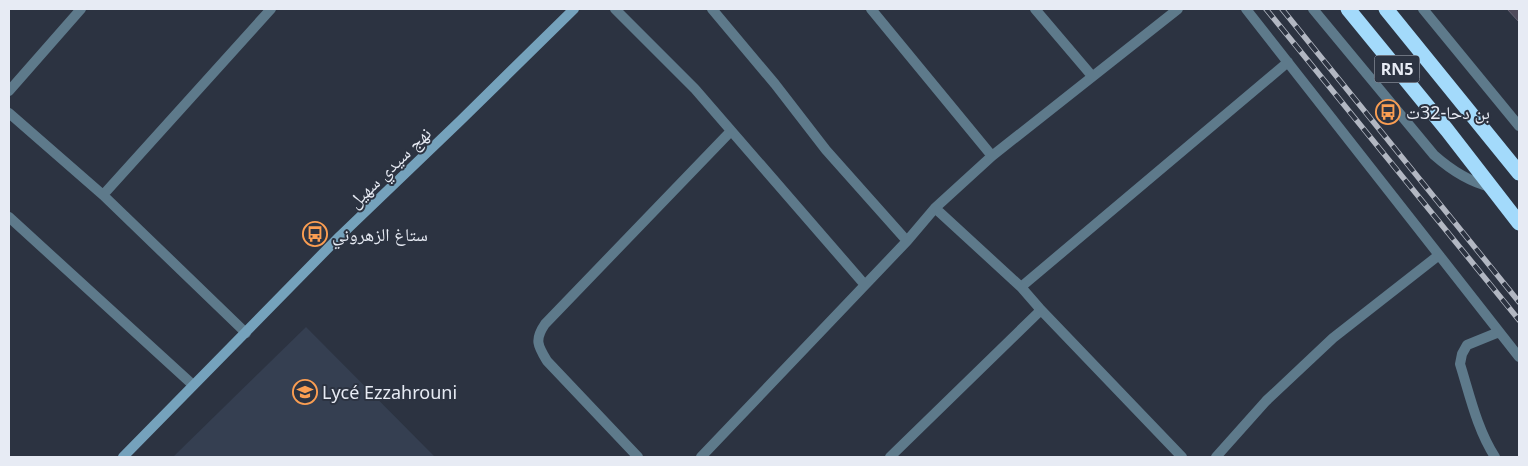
<svg xmlns="http://www.w3.org/2000/svg" width="1528" height="466" viewBox="0 0 1528 466" font-family="'Noto Sans','Noto Naskh Arabic',sans-serif">
	<rect width="100%" height="100%" fill="#2c3341"/>
	<path fill="#353f51" d="M306,327L435,457H173Z"/>
	<path fill="#4f4b5b" stroke="#666374" d="M1507,9H1519V22Z"/>
	<g fill="none" stroke-linecap="round" stroke-linejoin="round">
		<path stroke="#5e7a8b" stroke-width="10" d="M615,9L695,89L865,285
			M712,9L775,84L826,150L907,241
			M871,9L992,156
			M1035,9L1092,76
			M1246,9L1519,357
			M1313,9L1434,155C1451,170 1469,182 1491,187
			M1423,9L1519,126
			M9,91L81,9
			M9,113L103,195L246,333
			M103,195L271,9
			M935,208L1021,287L1041,310L1182,457
			M9,217L193,385
			M1021,287L1288,62
			M638,457L547,361C538,346 534,340 545,324L731,131
			M701,457L907,241L935,208L992,156L1178,9
			M890,457L1041,310
			M1216,457L1266,401L1333,338L1439,255
			M1495,457C1477,429 1470,396 1460,364L1462,354L1467,345L1499,332"/>
		<path stroke="#75a2bc" stroke-width="10" d="M123,457L340,236L460,121L574,9"/>
		<path stroke="#a3dafb" stroke-width="15" d="M1348,9L1447,130L1519,223
			M1386,9L1519,173"/>
		<defs>
			<path id="rail" d="M1266,9L1519,320
				M1282,9L1519,302"/>
		</defs>
		<use href="#rail" stroke="#b2b7c2" stroke-width="5.5"/>
		<use href="#rail" stroke="#2c3341" stroke-width="4" stroke-dasharray="11" stroke-linecap="butt"/>
	</g>
	<defs>
		<symbol id="bus-ring" viewBox="-11 -11 22 22"><circle r="9.5" fill="#2c3341" stroke="#fb9e52" stroke-width="1.5"/><path d="M-5-6H5V4H4V6H2V4H-2V6H-4V4H-5ZM-3.5-4V0h7V-4ZM-3.5 1.2v1.5H-2V1.2ZM2 1.2v1.5H3.5V1.2Z" fill="#fb9e52"/></symbol>
		<symbol id="school-ring" viewBox="-11 -11 22 22"><circle r="9.5" fill="#2c3341" stroke="#fb9e52" stroke-width="1.5"/><path d="M0-5L7-2L0 1L-7-2ZM-4 1L0 2.5L4 1V4Q0 6-4 4Z" fill="#fb9e52"/></symbol>
	</defs>
	<g fill-rule="evenodd">
		<use href="#bus-ring" x="1374" y="98" width="28" height="28"/>
		<use href="#bus-ring" x="301" y="220" width="28" height="28"/>
		<use href="#school-ring" x="291" y="378" width="28" height="28"/>
	</g>
	<g text-anchor="middle" dominant-baseline="central" stroke-width="4" stroke-linejoin="round" paint-order="stroke">
		<rect fill="#2c3341" stroke="#afb4be" stroke-width="1" x="1374.5" y="55.5" width="45" height="27" rx="4"/>
		<g font-size="16" font-weight="bold" fill="#e7ebf4">
			<text x="1397" y="69">RN5</text>
		</g>
		<g font-size="18" fill="#e7ebf4" stroke="#2c3341" text-anchor="start">
			<text x="1406" y="112">بن دحا-32ت</text>
			<text x="332" y="234">ستاغ الزهروني</text>
			<text x="322" y="392">Lycé Ezzahrouni</text>
		</g>
		<g font-size="18" fill="#e7ebf4" stroke="#2c3341">
			<text transform="translate(389 167) rotate(-44)">نهج سيدي سهيل</text>
		</g>
	</g>
	<rect width="1528" height="466" fill="none" stroke="#e7ebf4" stroke-width="20"/>
</svg>
